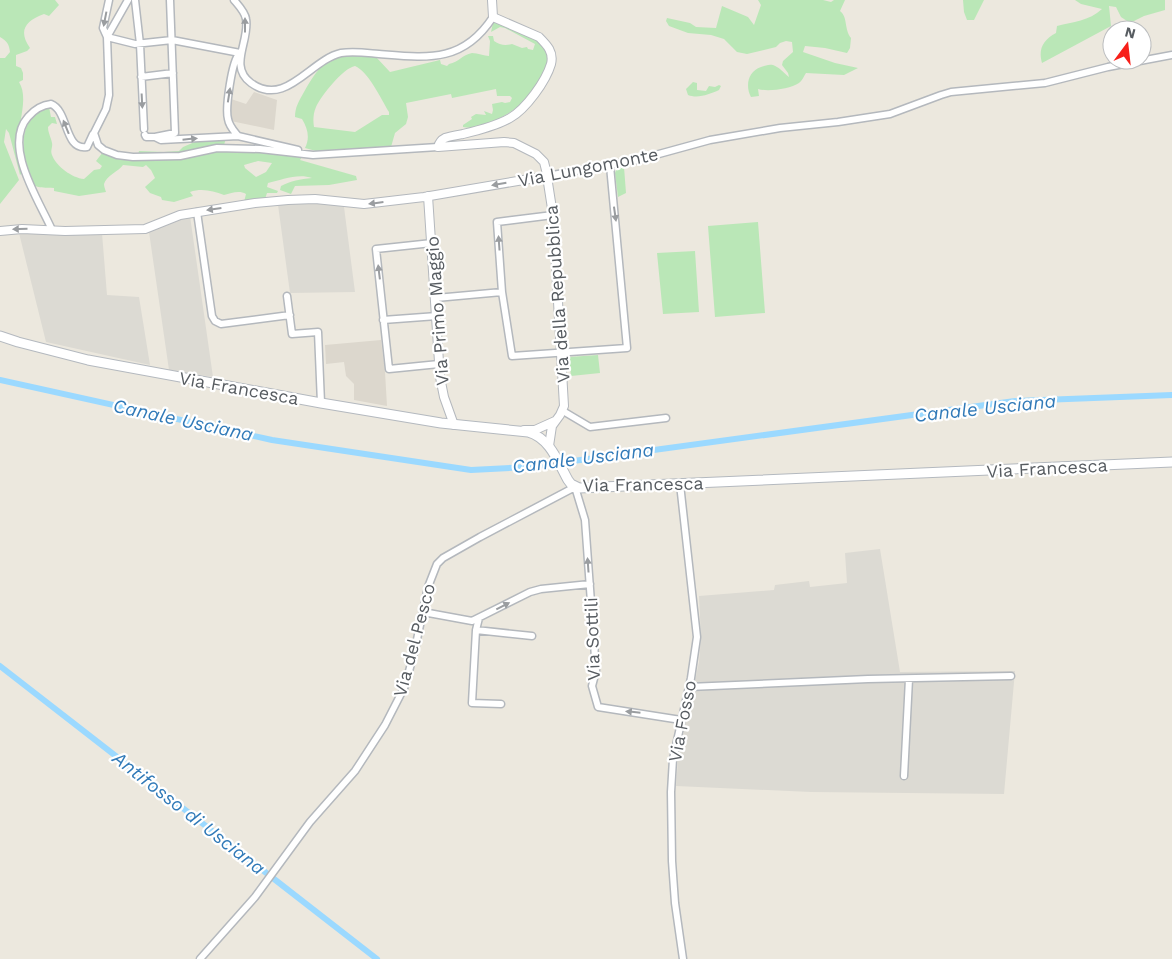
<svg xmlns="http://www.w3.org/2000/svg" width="1172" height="959" viewBox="0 0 1172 959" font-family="'Work Sans',sans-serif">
	<rect width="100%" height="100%" fill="#ece8de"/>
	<path fill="#dcdad3" d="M298,203L329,204L344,207L355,292L290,293L278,205Z
		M190,216L213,377L169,370L149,232Z
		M19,233H102L107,295L139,297L150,365L46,342Z
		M880,549L900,672L1015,671L1004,794L811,792L676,786L678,760L699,662L701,638L699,596L774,590L775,585L809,581L810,587L847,583L845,553Z"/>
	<path fill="#dcd7cd" d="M254,92L277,100L274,130L231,121V99L246,104Z
		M381,340L385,372L387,406L354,400V384L346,376L344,362L326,364L325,345Z"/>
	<path fill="#bae7b7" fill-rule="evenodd" d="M0,0H55L59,5L49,16L44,14C25,21 18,31 30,48L27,51L16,55V66L21,68L23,73V80L19,82C29,98 18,123 18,141C18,151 20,163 22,173L20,175L9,133L6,129L4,142L19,180L0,204V58H5L10,52C9,44 7,41 0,37Z
		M758,0H823L831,2L834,0H845L840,11C848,17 844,29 851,38L850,48L847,53L825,48L805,46L803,52L835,63L858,68L844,75L806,73C804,76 802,81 799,83C790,89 768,92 758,89L759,96L751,97C745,86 748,71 761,67C765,66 768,64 773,65C779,67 784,73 789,77L788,73L782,65L783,61L793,52L792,42L786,41L780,43L776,47L747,54L737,52L724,39L711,35L688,33L669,26L666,21L667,18L690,23L696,27L716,28L722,6L748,17L754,25L761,5Z
		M963,0H984L974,20H967L964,12Z
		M1075,0H1165V10L1144,16L1130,23L1121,17L1116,7L1109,6L1111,26L1042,63C1038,49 1043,40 1056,33L1057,26C1073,22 1089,21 1102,9L1081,4Z
		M493,23H497L536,39L549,53C544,88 517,114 485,124C477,127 472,129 463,127V125L472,119L471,117L476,114L486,115L484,111L492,114L493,110L492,104L502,102L505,103L510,102L512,98L510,96H497L496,89L452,98L451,94L406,103L408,117L406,124L395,133L391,147L316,151L305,148C310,138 308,129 302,119L295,117C295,107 299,101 304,92C318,68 326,54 357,55C364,55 370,55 376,57L390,72L440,60L441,64L447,66L449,64C459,62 462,55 472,53C478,53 484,56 489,56L490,41L488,36H493L494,41C500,45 505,46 512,44L522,48L527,47L528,49L533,50L535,44L505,28L500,27L491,32ZM355,66C368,71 381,99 389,112V115H382L355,132L314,127C313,121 313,114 316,107C321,96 343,68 355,66Z
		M693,82L697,83V90L706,91L709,86L715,87L719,85L721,86L719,90C710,94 698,99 688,95L686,89Z
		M49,107L51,117H55L57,124L52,123L48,127C48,133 51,137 52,143C53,147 50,151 52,155C56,166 72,178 84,179L94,170L100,169L102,166L96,161L103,152L137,159L139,151L164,152L179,151L183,147L197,141L226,138L224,145L248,150L302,157L300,160L356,176L357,180L329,185L295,186L291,194L280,190L281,186C291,181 300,179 312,178C298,173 281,180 268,183L267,187L278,191L277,193H267L265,199L244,202L246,194C239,190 232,193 224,195C213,191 202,188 190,192L193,196L174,202L162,200L161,197L150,193L145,187L155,178L151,170L146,165L143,167L123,165C119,171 106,176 104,184C104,186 105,189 106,192L79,196L54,191V188C48,187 39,189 34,185C30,182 29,176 28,171C20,147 20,116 49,107ZM258,161L272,163L266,172L256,177L245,168L244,165Z
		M624,167L626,193L618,197L615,173L617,168Z
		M758,222L765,313L715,317L708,226Z
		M695,251L699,312L663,314L657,253Z
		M598,355L600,373L571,376L569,357Z"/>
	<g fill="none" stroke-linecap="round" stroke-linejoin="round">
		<path stroke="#9bd9ff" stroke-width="6" d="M0,380L272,440L471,470L529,467L1015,401L1172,395
			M0,666L377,959"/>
		<defs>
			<path id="minor" d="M109,0L103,28L107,37L109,95L106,109L94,133L98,145L104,150L117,155L133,157L180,156L217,148L260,149L313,155L438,147
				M135,0L140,44L144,129
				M234,0C239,6 245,12 246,19C250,41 228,66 251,83C286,108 310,60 341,53C354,51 367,53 379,54C428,58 463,63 493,17
				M107,37L135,44L172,40L240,53
				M107,37L128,0
				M141,77L173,73
				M145,135L146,137H155L161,140L238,136L298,150
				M238,136C234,131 229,126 228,119C225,108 232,61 239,54
				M155,137L175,133L170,0
				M547,176L637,160L710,140L780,128L838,122L890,114L941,95L951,92L1045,83L1108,67L1172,55
				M197,212L212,316L215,321L221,324L290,315
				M553,215L497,222L502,292L512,356L627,348L610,166
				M52,230C40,202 2,146 28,117C34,110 42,105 51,104C69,111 64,151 87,147L93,134
				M432,243L376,249L389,369L439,364
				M287,296L292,334L318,332L321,403
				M436,298L502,292
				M383,320L437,316
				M563,411L590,427L666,418
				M680,484L697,637L691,678L673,759L671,792L672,861L675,903L683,959
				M423,612L472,621L530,592L541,589L590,584
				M479,618L476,630L472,703L501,704
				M476,630L532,636
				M689,687L868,679L1011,676
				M904,776L909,679
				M200,959L255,897L310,822L355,771L385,725L405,686L415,649L428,587L437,564L443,558L480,537L575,487L585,520L596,671L592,686L598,707L681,720"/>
			<path id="tertiary" d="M492,0L493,17L539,37C547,45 554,52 551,64C546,81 526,109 510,118C496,126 480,130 463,134C457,135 450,136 445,138C441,140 439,143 438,147L504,142L514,143L536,154L544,162L546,170L553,215L564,406L560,415L552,426L549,446
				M428,196L440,377L444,397L454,425
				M0,231L22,229L65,231L145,229L180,215L255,203L288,200L315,199L364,204L424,197L547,176
				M524,430H535L555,421"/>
			<path id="secondary" d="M0,336L18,342L88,360L321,403L441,423L528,432C550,438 558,462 568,480L571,484L579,488L1172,462"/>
		</defs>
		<use href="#minor" stroke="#b4b8bd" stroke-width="9"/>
		<use href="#tertiary" stroke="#b4b8bd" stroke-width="10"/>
		<use href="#secondary" stroke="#b4b9bf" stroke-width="11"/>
		<use href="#minor" stroke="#fff" stroke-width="6"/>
		<use href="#tertiary" stroke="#fff" stroke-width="8"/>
		<use href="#secondary" stroke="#fff" stroke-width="9"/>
	</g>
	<defs><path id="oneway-solid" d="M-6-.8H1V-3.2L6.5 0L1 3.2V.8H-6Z" transform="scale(1.25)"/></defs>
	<g fill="#9a9da0">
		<use href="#oneway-solid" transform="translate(105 19) rotate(101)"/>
		<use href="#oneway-solid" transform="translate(245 25) rotate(-90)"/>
		<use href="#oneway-solid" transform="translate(229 95) rotate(-81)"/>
		<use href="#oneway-solid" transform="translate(142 101) rotate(87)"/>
		<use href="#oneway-solid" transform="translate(66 127) rotate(-112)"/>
		<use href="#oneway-solid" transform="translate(190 139) rotate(-6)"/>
		<use href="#oneway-solid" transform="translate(499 184) rotate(170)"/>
		<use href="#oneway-solid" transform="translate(376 203) rotate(173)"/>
		<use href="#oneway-solid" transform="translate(214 209) rotate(172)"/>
		<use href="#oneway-solid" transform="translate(615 214) rotate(82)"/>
		<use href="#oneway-solid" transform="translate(20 229) rotate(179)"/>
		<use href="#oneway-solid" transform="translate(499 243) rotate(-94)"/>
		<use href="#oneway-solid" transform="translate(379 272) rotate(-97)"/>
		<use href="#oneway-solid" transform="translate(588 565) rotate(-94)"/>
		<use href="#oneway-solid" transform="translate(503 606) rotate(-27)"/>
		<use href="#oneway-solid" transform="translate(633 712) rotate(-174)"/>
	</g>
	<g text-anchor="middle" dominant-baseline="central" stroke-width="4.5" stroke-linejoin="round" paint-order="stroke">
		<g font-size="18" fill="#575c61" stroke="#fff">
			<text transform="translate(588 167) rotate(-11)">Via Lungomonte</text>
			<text transform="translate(557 294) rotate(-94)">Via della Repubblica</text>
			<text transform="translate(437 311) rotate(-94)">Via Primo Maggio</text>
			<text transform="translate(239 388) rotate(10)">Via Francesca</text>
			<text transform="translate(1047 468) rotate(-3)">Via Francesca</text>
			<text transform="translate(643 484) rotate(-1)">Via Francesca</text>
			<text transform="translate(592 639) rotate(-92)">Via Sottili</text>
			<text transform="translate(414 640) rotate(-75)">Via del Pesco</text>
			<text transform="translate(682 721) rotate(-79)">Via Fosso</text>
		</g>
		<g font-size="19" font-style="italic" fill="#317ab8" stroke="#fff">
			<text transform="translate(985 408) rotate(-6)">Canale Usciana</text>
			<text transform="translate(183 420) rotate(12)">Canale Usciana</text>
			<text transform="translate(583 458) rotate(-7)">Canale Usciana</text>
			<text transform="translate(189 813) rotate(38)">Antifosso di Usciana</text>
		</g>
	</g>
	<g transform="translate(1127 45) rotate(15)"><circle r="24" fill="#ffffff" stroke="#bcbec0"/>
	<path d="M0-4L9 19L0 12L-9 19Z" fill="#f71f19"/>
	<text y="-8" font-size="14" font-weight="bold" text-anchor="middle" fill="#575c61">N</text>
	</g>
</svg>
